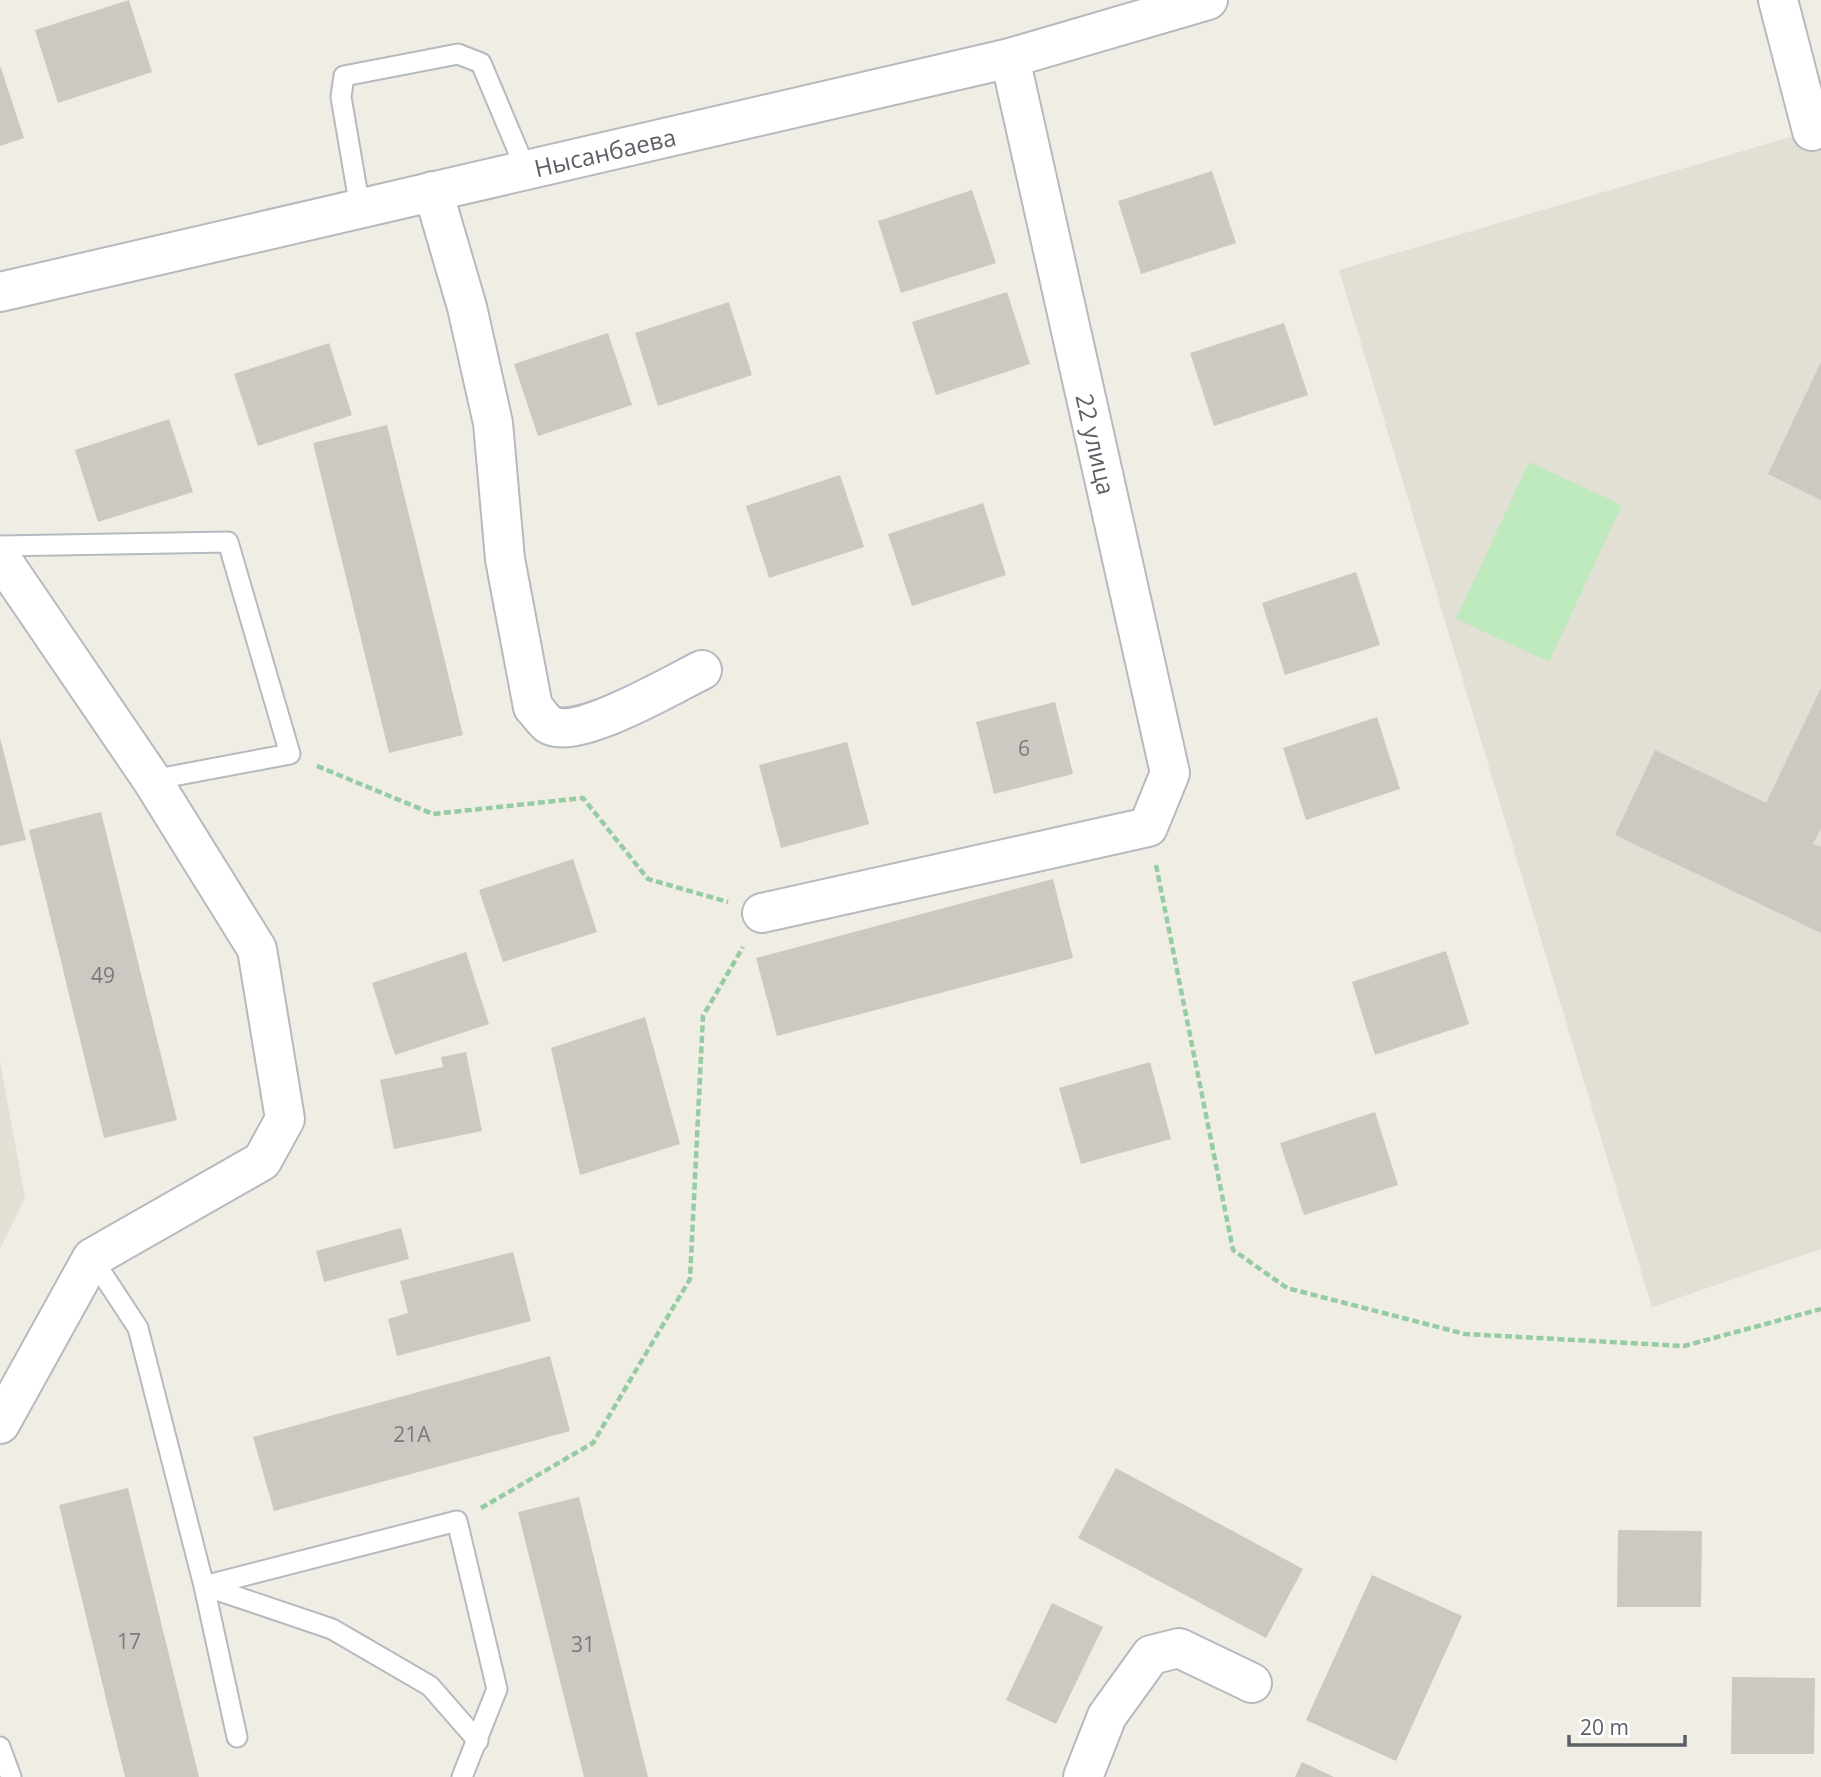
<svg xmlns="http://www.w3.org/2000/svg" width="1821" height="1777" viewBox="0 0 1821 1777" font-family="'Open Sans',sans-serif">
	<rect width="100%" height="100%" fill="#f0ede4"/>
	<path fill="#e2dfd4" d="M1821,128V1249L1652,1307L1339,270Z
		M0,1062L25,1198L0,1249Z"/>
	<path fill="#beeabd" d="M1529,462L1622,505L1549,662L1456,619Z"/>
	<path fill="#cdc9c2" d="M129,0L152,72L58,103L35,30Z
		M0,65L24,138L0,146Z
		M1212,171L1236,243L1141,274L1118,201Z
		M972,190L996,263L901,293L878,221Z
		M1007,292L1030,364L936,395L912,322Z
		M729,302L752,375L658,406L635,333Z
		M1284,323L1308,395L1214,426L1190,353Z
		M608,333L632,405L538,436L514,364Z
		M329,343L352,415L258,446L234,374Z
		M1821,362V500L1768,474Z
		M169,419L193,492L98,522L75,450Z
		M387,425L463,735L389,753L313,443Z
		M840,475L864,547L769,578L746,506Z
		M983,503L1006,575L912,606L888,534Z
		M1356,572L1380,645L1285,675L1262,603Z
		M1821,688V828L1813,844L1821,847V933L1615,835L1655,750L1766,803Z
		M1055,702L1073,774L994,794L976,722Z
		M1377,717L1400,789L1306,820L1283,748Z
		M0,738L26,840L0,846Z
		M847,742L869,824L781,848L759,765Z
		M101,812L177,1120L104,1138L29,830Z
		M573,859L597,932L503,962L479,890Z
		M1053,879L1073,958L777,1036L756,958Z
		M1446,951L1469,1024L1375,1055L1352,982Z
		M466,952L489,1024L395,1055L372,983Z
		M645,1017L680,1144L580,1175L551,1048Z
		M466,1052L482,1131L394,1149L380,1080L443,1067L441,1057Z
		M1150,1062L1171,1139L1081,1164L1059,1088Z
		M1375,1112L1398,1185L1304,1215L1280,1143Z
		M401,1228L409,1259L324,1282L316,1251Z
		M513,1252L531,1321L397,1356L388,1319L408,1313L400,1281Z
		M550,1356L570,1431L274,1511L253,1437Z
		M1116,1468L1303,1569L1266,1638L1078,1538Z
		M128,1488L199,1777H125L59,1505Z
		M579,1497L648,1777H584L518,1512Z
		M1618,1530L1702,1531L1701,1607H1617Z
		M1372,1575L1462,1616L1396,1761L1306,1720Z
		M1052,1603L1103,1627L1056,1724L1006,1700Z
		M1732,1677L1815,1678L1814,1754H1731Z
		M1302,1762L1334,1777H1295Z"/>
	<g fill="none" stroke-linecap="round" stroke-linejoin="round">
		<defs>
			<path id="service" d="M360,208L341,97L344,76L458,54L481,63L526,170
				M0,546L228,542L290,754L152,780
				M92,1258L138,1328L204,1586L237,1737
				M204,1586L457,1521L497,1689L462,1777
				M205,1586L332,1629L430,1686L478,1741
				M0,1747L11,1777"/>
			<path id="minor" d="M1778,0L1812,131
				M433,191L467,307L493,423L505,559L533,707C538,712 543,720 548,724C576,742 673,684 702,670
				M0,557L152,780L257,949L285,1119L262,1161L92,1258L0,1424
				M762,913L1148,827L1170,773L1010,58
				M1083,1777L1107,1716L1151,1655L1179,1648L1252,1683"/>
			<path id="tertiary" d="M0,292L1010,58L1208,0"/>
		</defs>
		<use href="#service" stroke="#b6babf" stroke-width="23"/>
		<use href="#minor" stroke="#b6babf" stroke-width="42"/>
		<use href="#tertiary" stroke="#b6babf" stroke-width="42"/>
		<path stroke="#95cca4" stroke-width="4.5" stroke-dasharray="7 3.5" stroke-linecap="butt" d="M317,766L433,814L583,798L648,879L728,902
			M1156,865L1233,1250L1287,1288L1465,1334L1684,1346L1821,1309
			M481,1508L593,1443L690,1279L703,1016L743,947"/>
		<use href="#service" stroke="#fff" stroke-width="19"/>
		<use href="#minor" stroke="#fff" stroke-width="38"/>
		<use href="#tertiary" stroke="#fff" stroke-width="38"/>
	</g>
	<g text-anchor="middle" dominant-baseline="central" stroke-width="5" stroke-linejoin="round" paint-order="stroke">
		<g font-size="21" fill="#787a7d">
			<text x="1024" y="748">6</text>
			<text x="103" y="975">49</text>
			<text x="412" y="1434">21А</text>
			<text x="129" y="1641">17</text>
			<text x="583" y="1644">31</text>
		</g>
		<g font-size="24" fill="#5b6066" stroke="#fff">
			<text transform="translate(605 152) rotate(-13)">Нысанбаева</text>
			<text transform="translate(1096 444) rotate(77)">22 улица</text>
		</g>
	</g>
	<path d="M1569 1735v10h116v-10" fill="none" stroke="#5b6066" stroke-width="3.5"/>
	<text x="1580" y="1735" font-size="21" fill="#5b6066" stroke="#ffffff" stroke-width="5" paint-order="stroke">20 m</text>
</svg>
